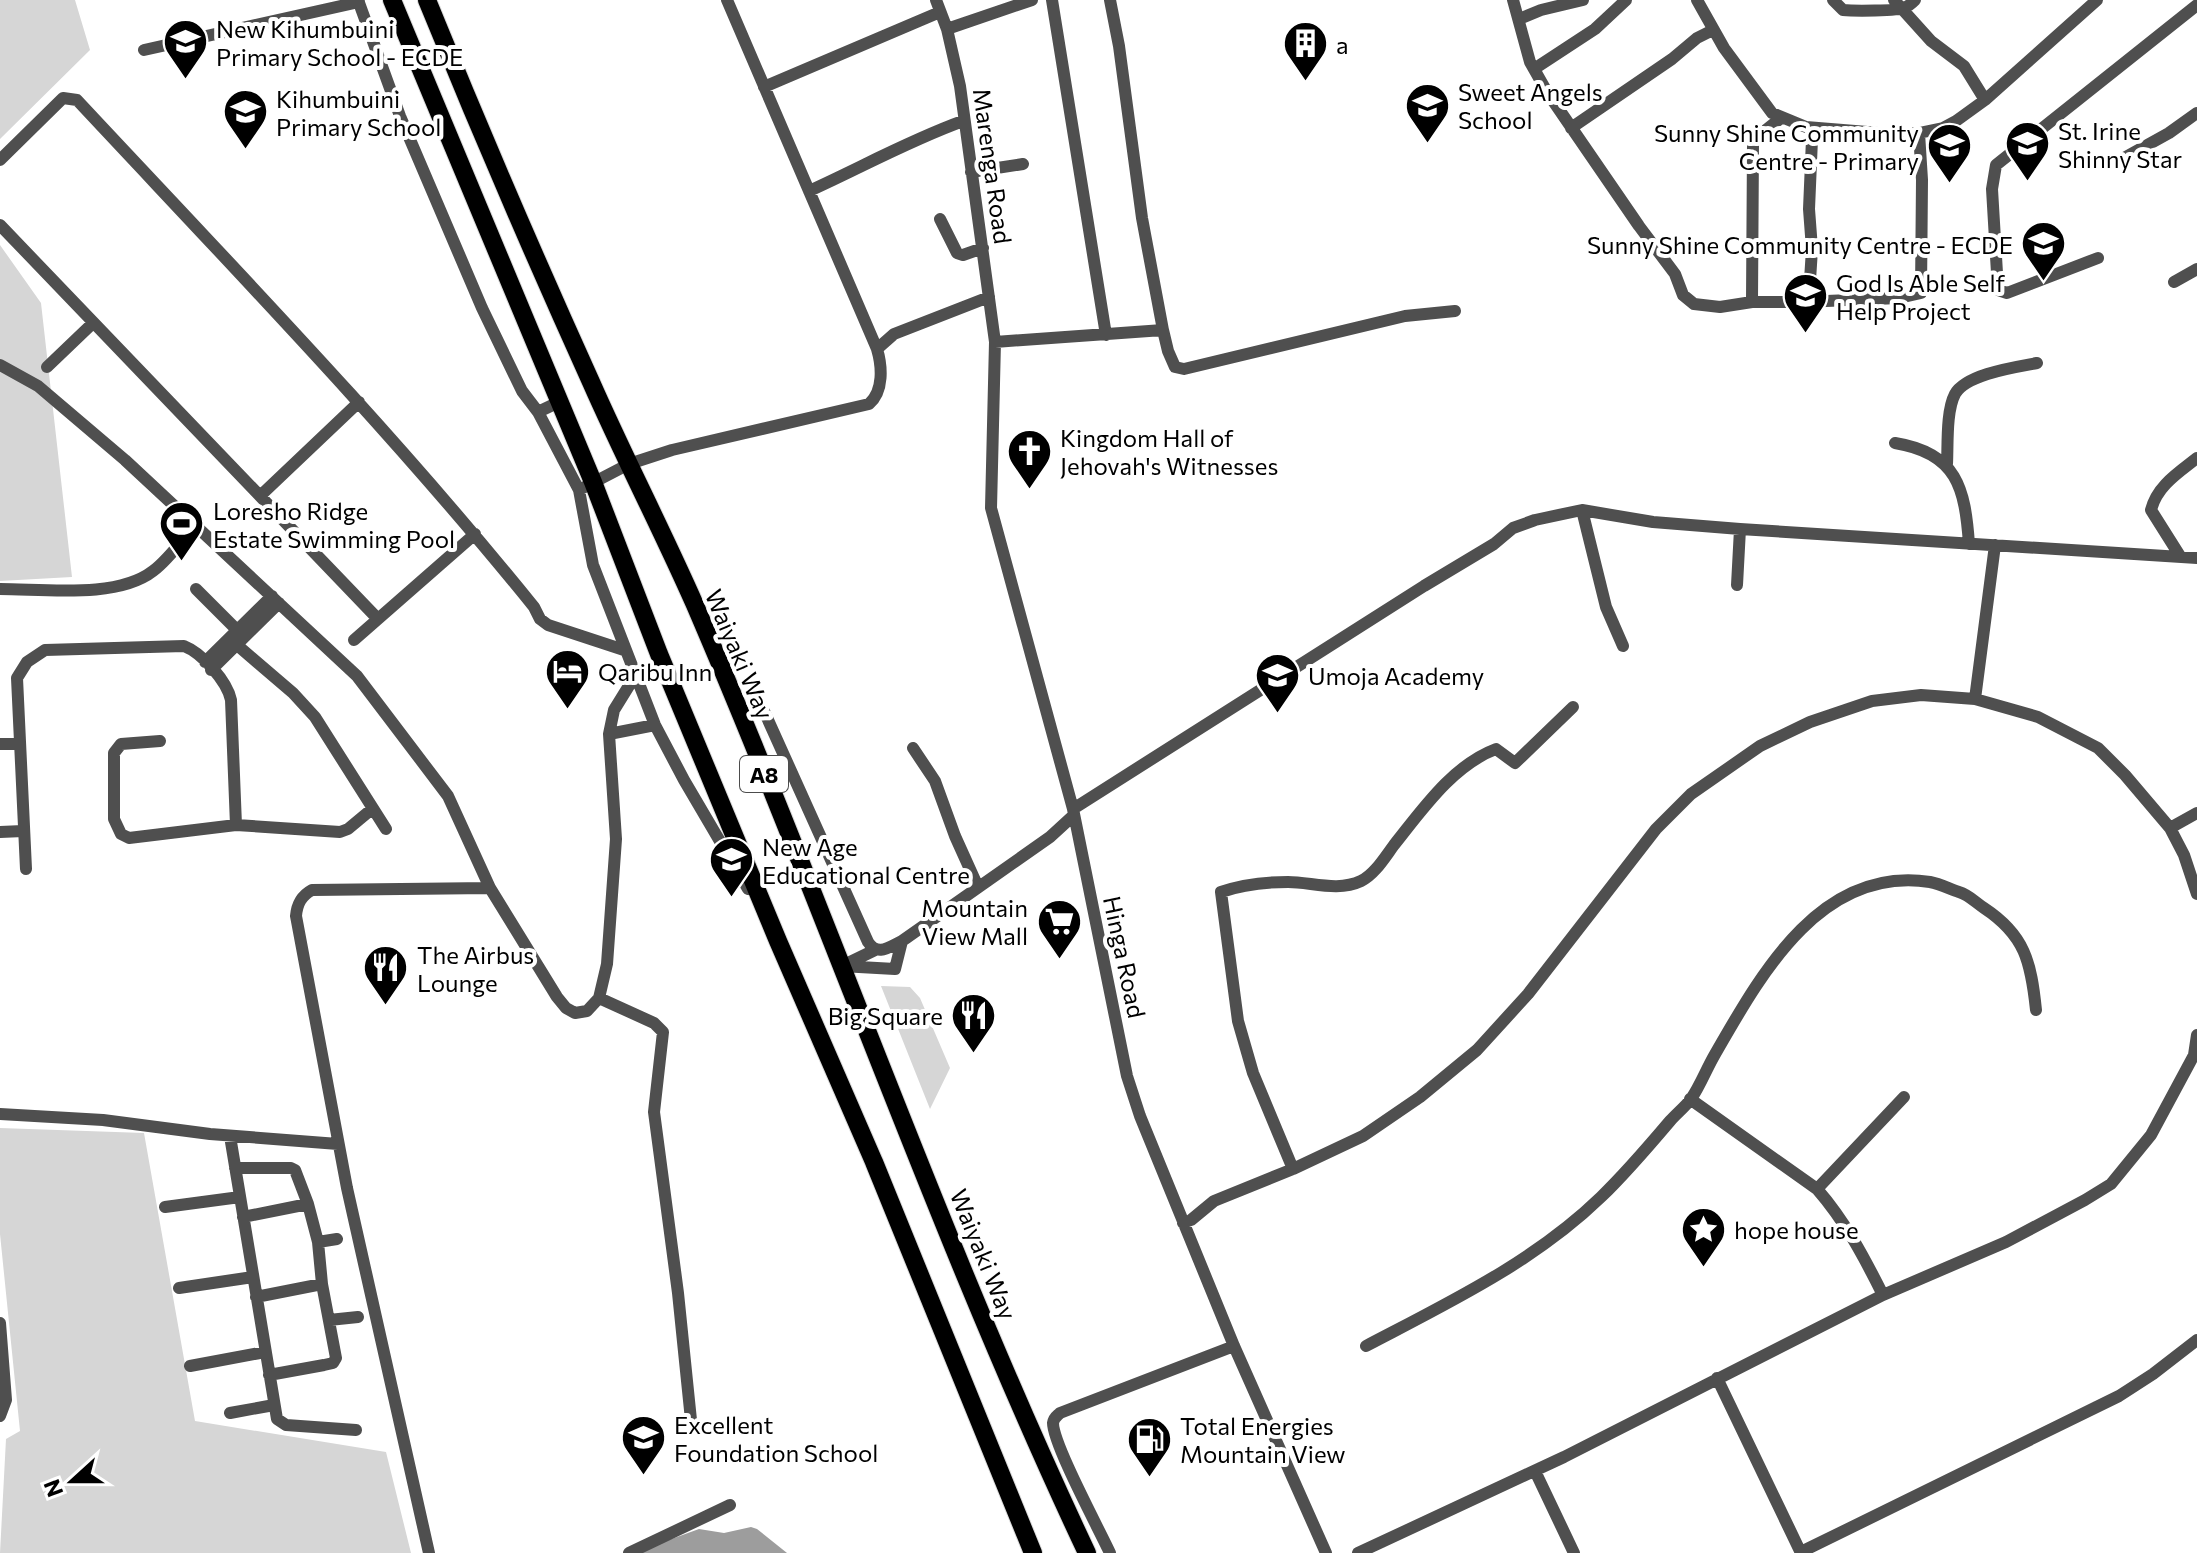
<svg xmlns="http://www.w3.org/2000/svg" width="2197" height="1553" viewBox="0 0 2197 1553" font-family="Commissioner,sans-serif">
	<rect width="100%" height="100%" fill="#fff"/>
	<path fill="#d6d6d6" d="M0,0H75L90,50L0,139Z
		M0,245L41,303L72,577L0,581Z
		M881,986L910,987L920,998L950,1068L930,1109Z
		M0,1128L144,1133L195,1421L386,1452L411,1553H0L6,1439L20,1431L0,1234Z"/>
	<path fill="#9d9d9d" d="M751,1527L757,1529L787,1553H633L699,1529L724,1533Z"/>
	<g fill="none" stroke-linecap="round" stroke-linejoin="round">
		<defs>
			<path id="highway" d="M392,0L593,482L659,654L778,941L874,1162L1033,1553
				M427,0C479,128 534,256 591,382C624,457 662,530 695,605C830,919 941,1244 1087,1553"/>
		</defs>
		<use href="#highway" stroke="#dbdbdb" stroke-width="20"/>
		<path stroke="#4f4f4f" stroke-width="12" d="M358,0L400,116L482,308L522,391L538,412L559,402
			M727,0L877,349
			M936,0L947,29L960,86L995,342L991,508L1073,809L1127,1076L1140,1116L1234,1346L1326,1553
			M1052,0L1106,335
			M1110,0L1119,46L1142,218L1163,330
			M1513,0L1530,62L1547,92L1639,226L1675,274L1683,295L1694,304L1720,307L1752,302L1753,144L1756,138L1781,118
			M1697,0L1724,48L1772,113L1806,127L1892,134L1919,133L1943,128L1956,121L1985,100L2097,0
			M1833,0L1843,10C1853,11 1898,11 1904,8C1909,6 1912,3 1915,0
			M1894,0L1931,41L1964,66L1985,100
			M1519,19L1541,10L1583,0
			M947,29L1032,0
			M144,50L359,2
			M1534,69L1595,29L1626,0
			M764,87L940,12
			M1571,128L1672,59L1697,38L1713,30
			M0,160L63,98L77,100C232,266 391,430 534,607L540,619L548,625L624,650
			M2115,163L2169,133L2197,113
			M971,172L1023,164
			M809,191C860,168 910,140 963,121
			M940,219L957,253L963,255L983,248
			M0,225L377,618
			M2098,258L2007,293L1998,290L1992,189L1996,165L2197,5
			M2174,282L2197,269
			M1752,302H1802L1809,296L1812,249L1809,209L1812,139L1821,129
			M1802,302L1899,298L1921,293L1922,180L1919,133
			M995,342L1163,330L1168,351L1175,367L1184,369L1405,316L1455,311
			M0,365L38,386L125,460L357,676L448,796L490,888L557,997L566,1008L575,1013L587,1011L599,998L607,964L616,839L609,734L614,710L635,676
			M47,367L93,323
			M538,412L579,490
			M1895,443C1957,453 1965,488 1969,544
			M1947,464C1948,445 1946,411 1955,394C1966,374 2016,367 2037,363
			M260,496L359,402
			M1582,510L1606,607L1623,646
			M2180,556L2151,510C2157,486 2178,473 2197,458
			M1737,585L1740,529
			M0,589C44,589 117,599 153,571C169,559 182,540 195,525
			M196,589L237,630
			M354,640L475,534
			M237,645L293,693L315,717L386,829
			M205,662L272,596
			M211,670L279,603
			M755,691L868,942C878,957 889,947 902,941L1050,837L1074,815
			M1975,699L1995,545
			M609,734L655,725
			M160,741L121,744L114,753V819L121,834L129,838L236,825L340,832L348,829L372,809
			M0,744H20
			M913,748L935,781L955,836L978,887
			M1073,809L1424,586L1494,544L1513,528L1535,520L1582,510L1653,522L1740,529L2197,558
			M2170,828L2197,813
			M0,832L23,831
			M26,869L17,678L27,662L45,650L184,646C202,653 227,681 231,700L236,825
			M748,889L684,780L655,725L593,565L579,490L629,464L672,450L869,404C884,391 882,366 877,349L894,334L989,297
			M844,965L875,950
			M841,966L895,969L902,941
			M599,998L654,1023L663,1032L654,1112L678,1293L691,1420
			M1690,1099L1817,1189C1845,1221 1864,1257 1883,1295
			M0,1114L103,1120L210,1134L338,1144
			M230,1136L277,1419L286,1425L356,1430
			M235,1168H291L295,1170L308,1204L318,1242L322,1284L336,1358L333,1363L324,1365L269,1375
			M1293,1169L1253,1073L1238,1021L1221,892C1241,885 1267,882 1288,882C1311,882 1338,892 1361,881C1375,874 1385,857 1394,845C1422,810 1453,765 1496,749L1515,763L1573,707
			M1817,1189L1904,1097
			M165,1207L240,1197
			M243,1217L308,1204
			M1183,1223L1191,1220L1214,1201L1293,1169L1363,1136L1420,1097L1477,1050L1528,994L1656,829L1691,794L1760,746L1810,722L1872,701L1921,695L1975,699L2038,717L2098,748L2125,775L2170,828L2184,855L2197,894
			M318,1242L337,1239
			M179,1288L253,1277
			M256,1297L322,1284
			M329,1320L358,1317
			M0,1323L6,1400L0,1416
			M1366,1346C1448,1303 1534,1262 1601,1197C1626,1173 1648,1147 1670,1121C1677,1113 1685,1107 1691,1099C1700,1086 1706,1070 1714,1056C1760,976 1820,865 1930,882C1940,884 1950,889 1959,892C1969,895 1975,902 1984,908C2025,935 2031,962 2036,1010
			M190,1366L265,1352
			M1717,1378L1801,1553
			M230,1413L274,1405
			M1535,1471L1574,1553
			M1801,1552L2119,1396L2153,1374L2197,1340
			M429,1553L347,1188L296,916C297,904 301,896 312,890L490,888
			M629,1553L730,1505
			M1110,1553C1099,1529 1053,1444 1053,1423C1054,1417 1057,1416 1060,1413L1234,1346
			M1358,1553L1564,1457L1883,1295L2006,1242L2085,1200L2111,1184L2151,1135L2194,1055L2197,1035"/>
		<use href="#highway" stroke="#000" stroke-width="18"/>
	</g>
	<defs>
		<symbol id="school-pin" viewBox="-11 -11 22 30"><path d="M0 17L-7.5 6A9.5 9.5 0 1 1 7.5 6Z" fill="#000" stroke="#fff"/><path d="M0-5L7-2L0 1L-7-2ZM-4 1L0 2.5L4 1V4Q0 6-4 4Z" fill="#fff"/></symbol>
		<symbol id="building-pin" viewBox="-11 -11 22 30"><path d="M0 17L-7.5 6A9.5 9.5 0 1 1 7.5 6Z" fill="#000" stroke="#fff"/><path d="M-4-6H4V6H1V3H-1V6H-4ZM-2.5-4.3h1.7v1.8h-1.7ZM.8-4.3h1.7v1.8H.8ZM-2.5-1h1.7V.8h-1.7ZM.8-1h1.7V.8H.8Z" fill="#fff"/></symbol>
		<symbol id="church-pin" viewBox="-11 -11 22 30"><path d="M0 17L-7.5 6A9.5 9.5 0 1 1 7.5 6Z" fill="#000" stroke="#fff"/><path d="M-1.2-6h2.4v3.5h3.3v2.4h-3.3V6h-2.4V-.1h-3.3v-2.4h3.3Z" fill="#fff"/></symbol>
		<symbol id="stadium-pin" viewBox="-11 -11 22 30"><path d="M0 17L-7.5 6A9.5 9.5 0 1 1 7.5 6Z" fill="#000" stroke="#fff"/><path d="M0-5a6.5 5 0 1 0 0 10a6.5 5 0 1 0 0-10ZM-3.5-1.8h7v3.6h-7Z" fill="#fff"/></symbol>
		<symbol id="hotel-pin" viewBox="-11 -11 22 30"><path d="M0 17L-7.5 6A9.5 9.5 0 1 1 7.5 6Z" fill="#000" stroke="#fff"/><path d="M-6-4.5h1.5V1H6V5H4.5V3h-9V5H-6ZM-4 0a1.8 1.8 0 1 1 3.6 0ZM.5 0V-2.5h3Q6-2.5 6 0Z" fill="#fff"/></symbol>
		<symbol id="supermarket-pin" viewBox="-11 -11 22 30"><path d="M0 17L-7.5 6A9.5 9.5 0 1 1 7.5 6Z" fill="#000" stroke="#fff"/><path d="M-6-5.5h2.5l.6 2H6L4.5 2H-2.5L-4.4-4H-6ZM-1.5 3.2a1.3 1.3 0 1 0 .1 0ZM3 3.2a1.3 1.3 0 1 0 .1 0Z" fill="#fff"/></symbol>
		<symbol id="restaurant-pin" viewBox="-11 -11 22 30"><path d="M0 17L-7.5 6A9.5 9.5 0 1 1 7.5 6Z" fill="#000" stroke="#fff"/><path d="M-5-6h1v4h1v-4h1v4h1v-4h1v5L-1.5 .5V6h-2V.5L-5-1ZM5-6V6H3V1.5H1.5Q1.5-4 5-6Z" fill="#fff"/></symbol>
		<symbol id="sight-pin" viewBox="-11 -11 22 30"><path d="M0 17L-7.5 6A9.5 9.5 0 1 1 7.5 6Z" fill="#000" stroke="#fff"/><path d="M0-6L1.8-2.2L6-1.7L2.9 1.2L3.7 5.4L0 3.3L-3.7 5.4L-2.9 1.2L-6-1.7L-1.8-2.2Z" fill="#fff"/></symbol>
		<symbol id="fuel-pin" viewBox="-11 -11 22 30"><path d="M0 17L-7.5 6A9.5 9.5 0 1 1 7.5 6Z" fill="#000" stroke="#fff"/><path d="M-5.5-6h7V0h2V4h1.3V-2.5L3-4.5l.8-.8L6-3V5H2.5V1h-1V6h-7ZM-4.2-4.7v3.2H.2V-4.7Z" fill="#fff"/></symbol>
	</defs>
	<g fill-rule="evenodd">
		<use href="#school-pin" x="160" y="16" width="51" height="69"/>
		<use href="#building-pin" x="1280" y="18" width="51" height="69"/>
		<use href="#school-pin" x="1402" y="80" width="51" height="69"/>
		<use href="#school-pin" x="220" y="86" width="51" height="69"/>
		<use href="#school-pin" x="2002" y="118" width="51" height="69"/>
		<use href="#school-pin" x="1924" y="120" width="51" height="69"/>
		<use href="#school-pin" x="2018" y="218" width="51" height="69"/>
		<use href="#school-pin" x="1780" y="270" width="51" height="69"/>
		<use href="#church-pin" x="1004" y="426" width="51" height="69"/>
		<use href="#stadium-pin" x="156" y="498" width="51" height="69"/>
		<use href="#hotel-pin" x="542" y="646" width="51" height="69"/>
		<use href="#school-pin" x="1252" y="650" width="51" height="69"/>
		<use href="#school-pin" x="706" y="834" width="51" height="69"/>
		<use href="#supermarket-pin" x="1034" y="896" width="51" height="69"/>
		<use href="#restaurant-pin" x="360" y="942" width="51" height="69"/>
		<use href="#restaurant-pin" x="948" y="990" width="51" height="69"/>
		<use href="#sight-pin" x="1678" y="1204" width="51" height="69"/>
		<use href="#school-pin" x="618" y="1412" width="51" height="69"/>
		<use href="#fuel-pin" x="1124" y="1414" width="51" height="69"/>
	</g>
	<g text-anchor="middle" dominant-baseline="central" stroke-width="8" stroke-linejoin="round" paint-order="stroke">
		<rect fill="#fff" stroke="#4c4c4c" stroke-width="2" x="740" y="756" width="48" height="36" rx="6"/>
		<g font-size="22" font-weight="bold" fill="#000">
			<text x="764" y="774">A8</text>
		</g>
		<g font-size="24" fill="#000" stroke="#fff" text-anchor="start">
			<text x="216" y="28">New Kihumbuini<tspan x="216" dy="28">Primary School - ECDE</tspan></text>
			<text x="1336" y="44">a</text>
			<text x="1458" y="91">Sweet Angels<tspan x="1458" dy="28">School</tspan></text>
			<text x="276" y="98">Kihumbuini<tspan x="276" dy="28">Primary School</tspan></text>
			<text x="2058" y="130">St. Irine<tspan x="2058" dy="28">Shinny Star</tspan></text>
			<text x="1919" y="132" text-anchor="end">Sunny Shine Community<tspan x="1919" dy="28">Centre - Primary</tspan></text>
			<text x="2013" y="244" text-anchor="end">Sunny Shine Community Centre - ECDE</text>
			<text x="1836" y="282">God Is Able Self<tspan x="1836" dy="28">Help Project</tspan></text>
			<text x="1060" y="437">Kingdom Hall of<tspan x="1060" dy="28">Jehovah's Witnesses</tspan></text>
			<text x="213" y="510">Loresho Ridge<tspan x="213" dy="28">Estate Swimming Pool</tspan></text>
			<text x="598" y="671">Qaribu Inn</text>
			<text x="1308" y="675">Umoja Academy</text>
			<text x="762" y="846">New Age<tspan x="762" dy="28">Educational Centre</tspan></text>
			<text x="1028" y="907" text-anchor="end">Mountain<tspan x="1028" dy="28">View Mall</tspan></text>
			<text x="417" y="954">The Airbus<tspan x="417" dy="28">Lounge</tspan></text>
			<text x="943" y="1015" text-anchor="end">Big Square</text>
			<text x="1734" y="1229">hope house</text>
			<text x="674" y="1424">Excellent<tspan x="674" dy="28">Foundation School</tspan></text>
			<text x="1180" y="1425">Total Energies<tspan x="1180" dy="28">Mountain View</tspan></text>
		</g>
		<g font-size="24" fill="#000" stroke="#fff">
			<text transform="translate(993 166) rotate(82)">Marenga Road</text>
			<text transform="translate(740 654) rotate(67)">Waiyaki Way</text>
			<text transform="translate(1125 957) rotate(78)">Hinga Road</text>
			<text transform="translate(984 1254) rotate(68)">Waiyaki Way</text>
		</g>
	</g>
	<g transform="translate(72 1481) rotate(249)" stroke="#ffffff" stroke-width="6" paint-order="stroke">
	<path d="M0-6L14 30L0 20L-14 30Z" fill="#000000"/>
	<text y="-12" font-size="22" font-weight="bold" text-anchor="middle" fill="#000000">N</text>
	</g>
</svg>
